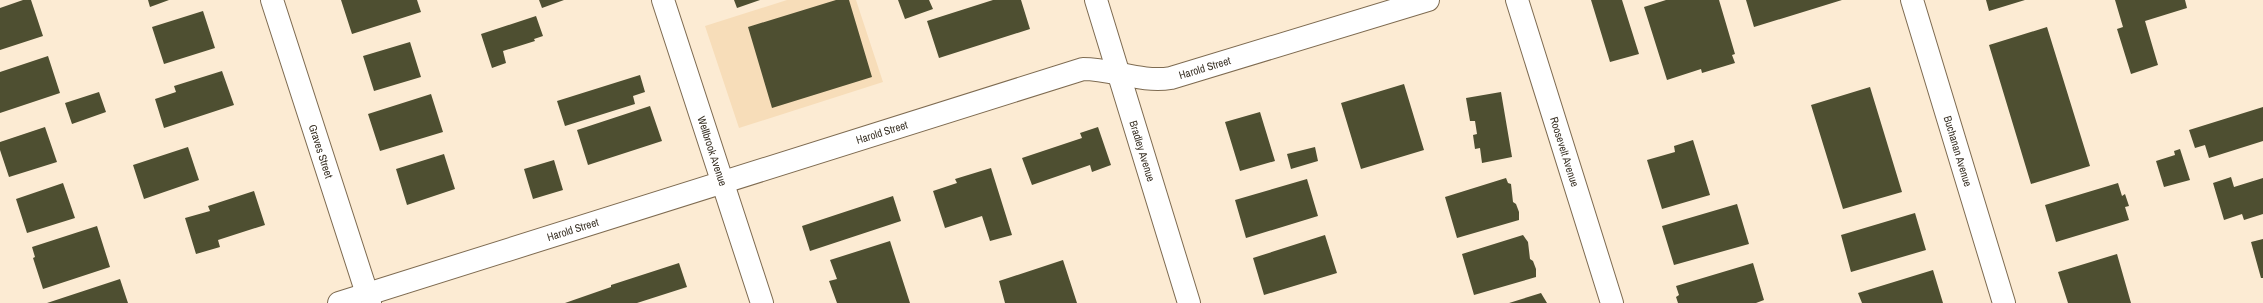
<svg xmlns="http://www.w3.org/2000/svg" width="2263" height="303" viewBox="0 0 2263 303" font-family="'Archivo Narrow',sans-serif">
	<rect width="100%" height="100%" fill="#fcebd3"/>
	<path fill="#f7ddb9" d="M787,0H856L883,82L739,128L705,26Z"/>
	<path fill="#4e4f31" d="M23,0H31L43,36L0,50V8Z
		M148,0H169L150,7Z
		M341,0H417L421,12L352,34Z
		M539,0H564L542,8Z
		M734,0H760L737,8Z
		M836,0H849L872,77L772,108L748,27Z
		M898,0H929L933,9L905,19Z
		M993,0H1021L1030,29L939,58L927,21Z
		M1591,0H1622L1639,54L1610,62Z
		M1666,0H1719L1735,54L1732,55L1735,63L1702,73L1701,69L1667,80L1644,7Z
		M1746,0H1842L1754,27Z
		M1986,0H2025L1989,11Z
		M2115,0H2185L2187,8L2145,21L2158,65L2131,74L2117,29L2123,27Z
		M203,11L215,48L164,64L152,27Z
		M536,16L543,36L534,39L535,41L503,51L506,63L492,68L481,34Z
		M2047,27L2090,166L2031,184L1989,45Z
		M410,42L421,77L374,91L363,56Z
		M48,56L60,93L0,113V72Z
		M222,71L234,105L164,128L155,99L176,92L174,86Z
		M640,75L645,92L633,96L635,104L565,126L557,101Z
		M1404,84L1424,150L1361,169L1341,103Z
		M1870,87L1902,192L1843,209L1811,105Z
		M99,92L106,112L72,124L65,103Z
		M1501,92L1512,157L1482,163L1480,148L1475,149L1473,135L1477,134L1475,121H1470L1466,98Z
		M431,94L443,132L380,151L368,114Z
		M650,106L662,141L588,165L577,130Z
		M2263,107V141L2209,158L2205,145L2195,148L2189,130Z
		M1260,112L1275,161L1240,171L1225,122Z
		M45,127L57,162L9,177L0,150V142Z
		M1098,127L1111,165L1092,172L1090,165L1032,185L1022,158L1082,138L1080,133Z
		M1693,140L1710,195L1662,209L1647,160L1675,152L1674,146Z
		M188,147L199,180L144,199L133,165Z
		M1315,147L1318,161L1291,169L1287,154Z
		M2180,149L2190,180L2164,187L2156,161L2175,155L2174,151Z
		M444,154L455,189L407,205L396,169Z
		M554,160L563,190L533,199L524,169Z
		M991,168L1012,235L990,241L982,216L945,228L933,191L957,183L955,179Z
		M2231,177L2234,187L2263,178V214L2244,220L2242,214L2224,220L2213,183Z
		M1506,178L1508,183L1511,184L1513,202L1516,204L1519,212V220L1457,238L1445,197Z
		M1307,179L1318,216L1246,238L1235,200Z
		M63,183L75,218L27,233L16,199Z
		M2118,183L2122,196L2125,194L2129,206L2125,207L2129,220L2056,242L2045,205Z
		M254,191L265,225L218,240L220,247L196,254L185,218L210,211L208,206Z
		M893,196L901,221L810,251L802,226Z
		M1737,204L1749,244L1674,265L1662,226Z
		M1915,213L1926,250L1851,272L1841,235Z
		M97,226L110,267L43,289L33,258L35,257L32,247Z
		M1325,235L1337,273L1264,295L1253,258Z
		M1523,235L1528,242L1530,259L1533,261L1536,269V277L1474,295L1462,254Z
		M2263,239V278H2261L2251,242Z
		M890,241L910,303H837L829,281L837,279L830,260Z
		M2117,254L2131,303H2068L2058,272Z
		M1063,260L1077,303H1005L999,281Z
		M679,263L687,287L637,303H565L611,287V285Z
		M1753,263L1764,300L1756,303H1678L1676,297L1679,295L1676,286Z
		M1933,270L1943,303H1862L1858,293Z
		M120,279L128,303H47Z
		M1541,293L1547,303H1509Z"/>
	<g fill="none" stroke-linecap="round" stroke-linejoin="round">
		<defs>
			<g id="minor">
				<path id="s1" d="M272,0L370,303"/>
				<path id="s2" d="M663,0L762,303"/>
				<path id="s3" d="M1517,0L1612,303"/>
				<path id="s4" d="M1912,0L2004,303"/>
				<path id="s5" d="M339,303L1083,69C1113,69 1141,83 1171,78L1428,0"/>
			</g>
			<g id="tertiary">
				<path id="s6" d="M1096,0L1189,303"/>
			</g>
		</defs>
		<use href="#minor" stroke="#7e6b51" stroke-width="24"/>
		<use href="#tertiary" stroke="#7e6b51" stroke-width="24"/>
		<use href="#minor" stroke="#fff" stroke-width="22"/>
		<use href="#tertiary" stroke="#fff" stroke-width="22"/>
	</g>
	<g text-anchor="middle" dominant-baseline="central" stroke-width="4" stroke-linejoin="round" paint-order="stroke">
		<g font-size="11" fill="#3c3428" stroke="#fff">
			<text stroke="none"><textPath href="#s5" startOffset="904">Harold Street</textPath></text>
			<text stroke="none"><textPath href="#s5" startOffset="569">Harold Street</textPath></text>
			<text stroke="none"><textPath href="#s1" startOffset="159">Graves Street</textPath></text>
			<text stroke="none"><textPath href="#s4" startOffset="158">Buchanan Avenue</textPath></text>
			<text stroke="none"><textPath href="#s2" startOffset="159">Wellbrook Avenue</textPath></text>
			<text stroke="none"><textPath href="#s6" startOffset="158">Bradley Avenue</textPath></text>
			<text stroke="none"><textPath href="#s3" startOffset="159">Roosevelt Avenue</textPath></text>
			<text stroke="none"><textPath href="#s5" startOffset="245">Harold Street</textPath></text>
		</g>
	</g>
</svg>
